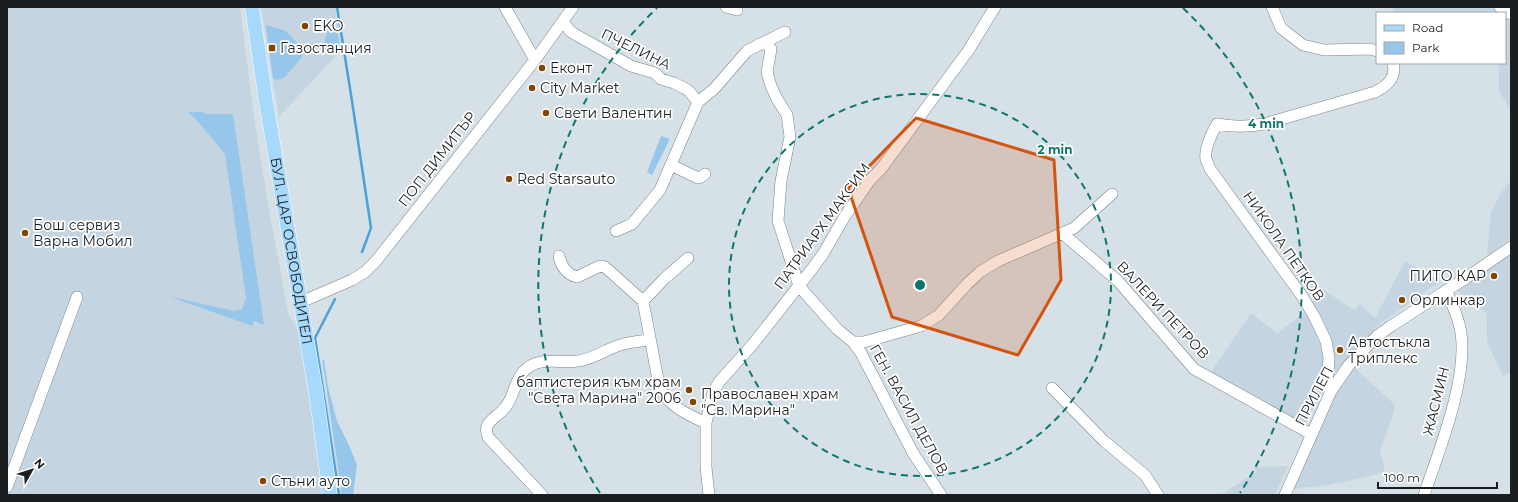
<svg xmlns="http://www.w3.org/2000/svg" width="1518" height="502" viewBox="0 0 1518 502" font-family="Montserrat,sans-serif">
	<rect width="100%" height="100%" fill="#d6e0e7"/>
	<path fill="#c4d5e1" d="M7,7H240L254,117L269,210L289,317L319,353L342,495H7Z
		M261,7H335L342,49L279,117Z
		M1391,7H1491L1501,13H1396Z
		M1505,15L1511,19V111L1499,91V63H1505Z
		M1511,180V238L1487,256L1491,212L1501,193Z
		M1511,251V372L1503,376L1487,342V314L1455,289Z
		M1405,261L1441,281L1382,322L1335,372L1316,402L1304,428L1211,372L1251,313L1277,333L1307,311L1321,288L1354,310L1360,304L1375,318Z
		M1355,368L1395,405L1392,418L1380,450L1385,472L1358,479L1328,485L1291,489L1334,396Z
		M1288,466L1275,495H1221L1256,472L1254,467Z"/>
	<path fill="#96c7eb" d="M267,25L286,31L302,48V57L285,77L279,80L273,79L266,27Z
		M336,26L340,48H322L328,31Z
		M191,112H202L207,114H233L264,325L254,321L252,326L168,296L234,311L242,309L246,298L225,154L194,117L188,113Z
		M661,136L670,139L652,175L647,172Z
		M322,359L324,360L328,387L337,421L348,443L357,465L353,495H342Z"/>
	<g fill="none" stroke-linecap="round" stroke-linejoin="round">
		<path stroke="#4ca1da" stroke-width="2.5" d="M337,7L352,101L371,228L362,252
			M335,299L315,338L339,495"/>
		<defs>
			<path id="minor" d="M505,7L535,60
				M726,7L737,10
				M1272,7L1281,28L1303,45L1324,50L1370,49L1377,51
				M1500,7L1511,14
				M563,22L571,32L631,66L655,73L661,79L674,83L686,89L689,91L698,102
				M759,44H767L771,49L767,72L771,86L777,99L787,115L790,137L781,181L778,221L799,286L837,329L853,342L861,353L913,453L941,495
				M671,165L698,178L701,177L705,174
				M616,231L632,224L660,190L698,102L714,89L747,51L785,32
				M1062,233L1118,281L1194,369L1311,434
				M559,256C561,266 566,274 577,277L600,266L605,267L643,301
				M688,258L664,279L643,301L659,385C666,405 688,415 706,423
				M301,302L352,280L365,272L376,261L535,60L573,7
				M853,342H864L921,326L939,315L967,284L980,272L998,261L1074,228L1112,194
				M1052,388L1104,441L1145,475L1158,495
				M1331,391L1327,385L1329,358L1326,341L1314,316L1302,296L1210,169C1209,166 1207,162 1206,159C1204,149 1212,133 1217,124C1233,127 1247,127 1264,124L1375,92C1387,86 1397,78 1393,63
				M7,487L77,297
				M542,495L488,437C482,422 495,419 504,409C514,398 514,382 523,372C538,355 559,364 578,361C594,359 606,349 620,345C630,342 641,341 650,340
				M709,495L706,467V423L713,393L719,382L753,344L812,269L823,254L845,216L870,180L881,169L929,104L968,51L995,7
				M1285,495L1331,391L1349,365L1377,336L1391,326L1466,278L1511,247
				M1424,495C1439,451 1468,379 1461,333C1459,318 1452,304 1446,290"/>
			<g id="major">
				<path id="s1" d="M252,7L266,102L316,393L330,495"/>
			</g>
		</defs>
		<use href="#minor" stroke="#7a838a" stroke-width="12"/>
		<use href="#major" stroke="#fff" stroke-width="15"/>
		<use href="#minor" stroke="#fff" stroke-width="11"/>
		<use href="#major" stroke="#a6d9fb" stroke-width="14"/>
	</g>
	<path fill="#d4530e" fill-opacity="0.2" stroke="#d4530e" stroke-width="3" stroke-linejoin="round" d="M916,118L1054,160L1061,280L1018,355L892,317L848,188Z"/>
	<g fill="none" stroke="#0f766e" stroke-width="2" stroke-dasharray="7 5">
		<circle cx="920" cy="285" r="191"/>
		<path d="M600 493A382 382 0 0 1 657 8M1183 8A382 382 0 0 1 1240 493"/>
	</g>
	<g fill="#814500" stroke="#fff" stroke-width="1.5">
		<circle cx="305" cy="26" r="4"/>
		<rect x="268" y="44" width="8" height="8" rx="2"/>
		<circle cx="542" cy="68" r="4"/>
		<circle cx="532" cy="88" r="4"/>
		<circle cx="546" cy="113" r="4"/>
		<circle cx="509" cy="179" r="4"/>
		<circle cx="25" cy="233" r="4"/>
		<circle cx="1494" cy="276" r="4"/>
		<circle cx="1402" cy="300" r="4"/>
		<circle cx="1340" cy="350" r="4"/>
		<circle cx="689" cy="390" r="4"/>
		<circle cx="693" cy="402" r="4"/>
		<circle cx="263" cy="481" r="4"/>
	</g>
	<g text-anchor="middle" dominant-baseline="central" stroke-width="3.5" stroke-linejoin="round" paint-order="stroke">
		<g font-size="14" fill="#1b1e21" stroke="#fff" text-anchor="start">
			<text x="313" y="26">EKO</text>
			<text x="280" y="48">Газoстанция</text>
			<text x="550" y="68">Еконт</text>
			<text x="540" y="88">City Market</text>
			<text x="554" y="113">Свети Валентин</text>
			<text x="517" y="179">Red Starsauto</text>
			<text x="33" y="225">Бош сервиз<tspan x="33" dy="16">Варна Мобил</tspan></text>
			<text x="1486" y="276" text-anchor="end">ПИТО КАР</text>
			<text x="1410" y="300">Орлинкар</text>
			<text x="1348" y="342">Автостъкла<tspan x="1348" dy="16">Триплекс</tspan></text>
			<text x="681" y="382" text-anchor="end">баптистерия към храм<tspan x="681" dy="16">"Света Марина" 2006</tspan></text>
			<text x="701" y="394">Православен храм<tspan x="701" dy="16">"Св. Марина"</tspan></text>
			<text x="271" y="481">Стъни ауто</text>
		</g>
		<g font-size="14" fill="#1b1e21" stroke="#fff">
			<text transform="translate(636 49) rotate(26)">ПЧЕЛИНА</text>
			<text transform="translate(437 159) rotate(-52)">ПОП ДИМИТЪР</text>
			<text transform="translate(822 226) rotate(-54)">ПАТРИАРХ МАКСИМ</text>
			<text transform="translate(1284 246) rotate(55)">НИКОЛА ПЕТКОВ</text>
			<text stroke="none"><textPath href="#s1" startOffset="247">БУЛ. ЦАР ОСВОБОДИТЕЛ</textPath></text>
			<text transform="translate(1163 310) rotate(47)">ВАЛЕРИ ПЕТРОВ</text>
			<text transform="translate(1314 396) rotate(-62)">ПРИЛЕП</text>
			<text transform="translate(1436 401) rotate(-76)">ЖАСМИН</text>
			<text transform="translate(909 409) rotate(61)">ГЕН. ВАСИЛ ДЕЛОВ</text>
		</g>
	</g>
	<circle cx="920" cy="285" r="6" fill="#0f766e" stroke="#fff" stroke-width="2"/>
	<g font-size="12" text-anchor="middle" font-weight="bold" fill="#0f766e" stroke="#fff" stroke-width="3.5" stroke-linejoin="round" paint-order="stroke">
		<text x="1266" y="128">4 min</text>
		<text x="1055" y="154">2 min</text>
	</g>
	<rect width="1518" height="502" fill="none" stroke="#1b1e21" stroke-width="16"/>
	<rect x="1376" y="12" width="130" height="52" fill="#ffffff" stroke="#a4a5a6"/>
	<rect x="1384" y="25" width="20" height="6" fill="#a6d9fb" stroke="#a4a5a6"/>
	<text x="1412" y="32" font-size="12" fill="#1b1e21">Road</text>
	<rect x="1384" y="42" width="20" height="12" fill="#96c7eb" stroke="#a4a5a6"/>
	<text x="1412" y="52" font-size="12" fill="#1b1e21">Park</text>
	<g transform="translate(32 470) rotate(51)" stroke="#ffffff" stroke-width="3" paint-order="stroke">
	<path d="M0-3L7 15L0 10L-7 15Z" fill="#1b1e21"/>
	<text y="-6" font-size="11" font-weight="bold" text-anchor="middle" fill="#1b1e21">N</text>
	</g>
	<path d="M1378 482v6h119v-6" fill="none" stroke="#1b1e21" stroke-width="2"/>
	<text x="1384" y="482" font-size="12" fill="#1b1e21" stroke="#ffffff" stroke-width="3" paint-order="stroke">100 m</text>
</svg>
